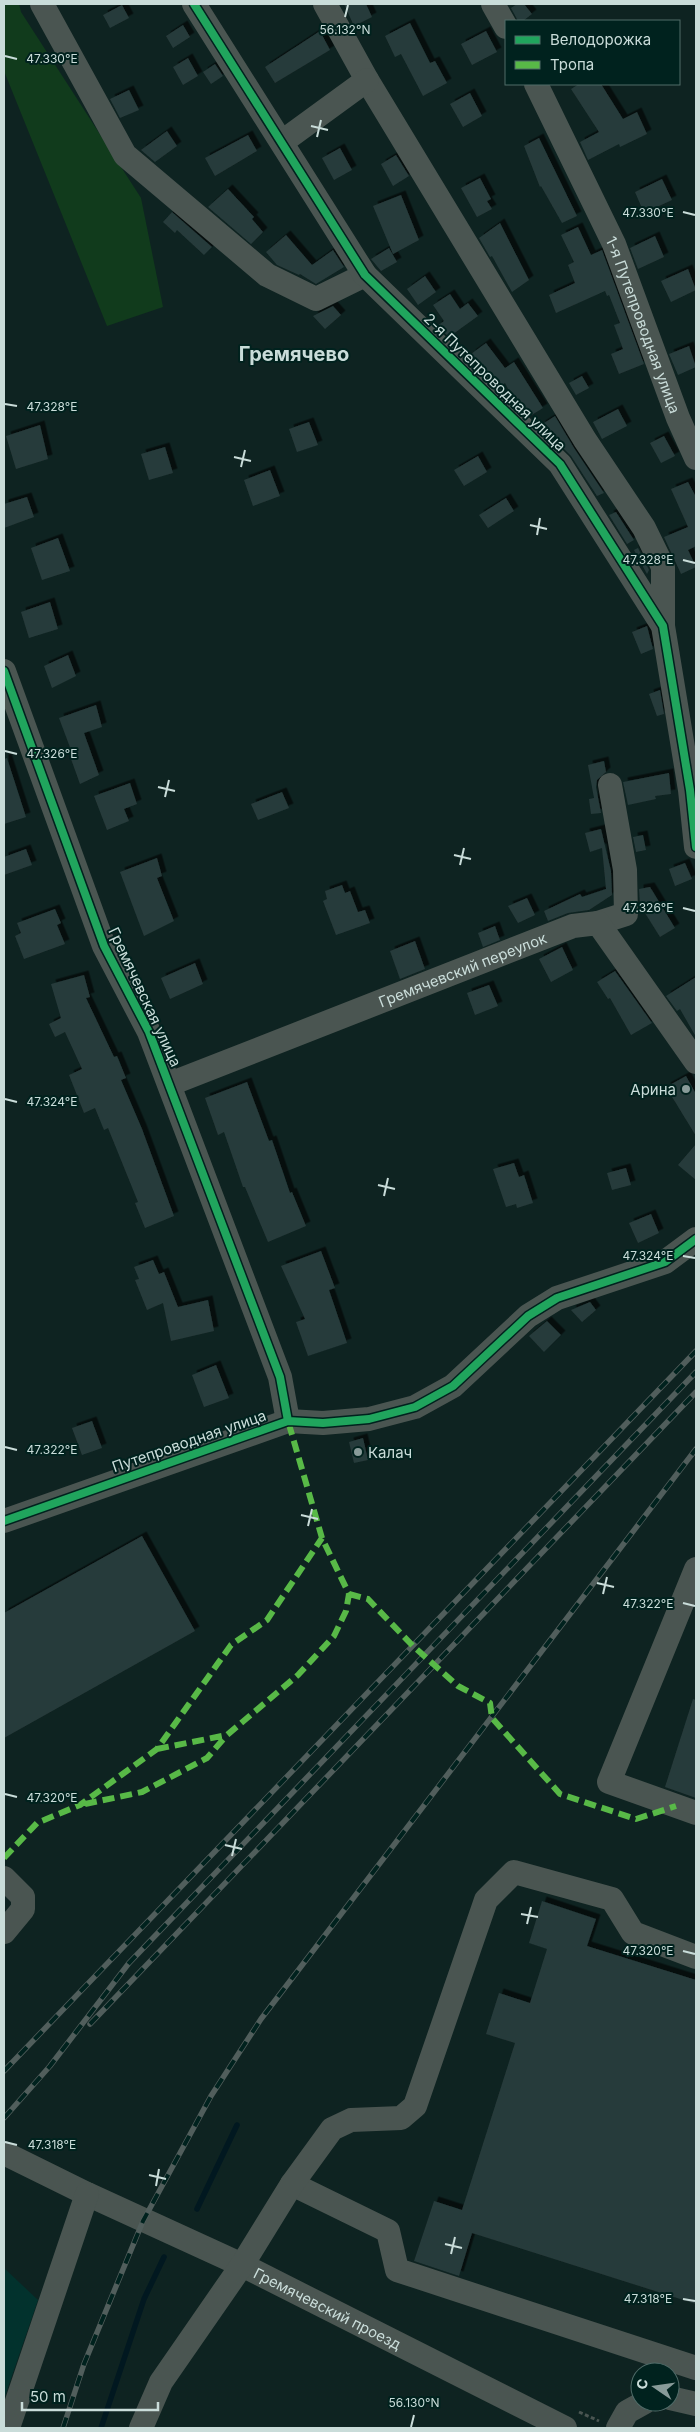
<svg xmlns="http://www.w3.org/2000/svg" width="700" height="2432" viewBox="0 0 700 2432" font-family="Inter,sans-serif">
	<defs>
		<filter id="shadow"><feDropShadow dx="4.5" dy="-4.5" stdDeviation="0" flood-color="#0009"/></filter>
	</defs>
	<rect width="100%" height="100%" fill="#0e2321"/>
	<path fill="#02322d" d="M4,2268L38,2300L4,2399Z"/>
	<path fill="#113b1c" d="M4,4H19L21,12L141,198L163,307L107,326L4,71Z"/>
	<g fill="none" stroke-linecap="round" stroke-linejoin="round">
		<path stroke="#011820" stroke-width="5.5" d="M197,2209L237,2125
			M101,2428L144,2299L164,2257"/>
	</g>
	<path fill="#273a3a" filter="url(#shadow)" d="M344,4H366L372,17L354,26Z
		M517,4H524L532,14L523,21H518L511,8Z
		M122,5L129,18L110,28L103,15Z
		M410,23L430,63L435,61L447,83L423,96L401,54L395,57L385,36Z
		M183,25L190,37L173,48L166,36Z
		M320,31L330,50L275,83L265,67Z
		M486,31L497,52L472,65L461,44Z
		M188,58L198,76L183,85L173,67Z
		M215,64L223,76L211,84L203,72Z
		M579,84H601L623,119L637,112L647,134L620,147L619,144L588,160L580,142L599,132L571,89Z
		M129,90L139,110L120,118L110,99Z
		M470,93L482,116L463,127L450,104Z
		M167,131L177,146L155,162L141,150Z
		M248,135L257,151L215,176L205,158Z
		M539,138L577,216L562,223L541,186L540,187L524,146Z
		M340,148L352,170L334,180L322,158Z
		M396,155L409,176L393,186L381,164Z
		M480,178L491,199L487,201L492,209L477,217L461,188Z
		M662,179L672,200L644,213L635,192Z
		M228,189L254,217L252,219L263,232L251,244L208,207Z
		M401,195L419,240L393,254L373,206Z
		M172,212L212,247L204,255L177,230L175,233L163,222Z
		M500,223L529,280L512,292L492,256L490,257L479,238Z
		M578,227L591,255L602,250L644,364L619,374L611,354L623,349L614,325L620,323L609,295L607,296L605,291L556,313L549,295L575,283L568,265L574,262L561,235Z
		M286,235L312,265L333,250L344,267L316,284L300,274L299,275L277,265L266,252Z
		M655,236L664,257L638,269L630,248Z
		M389,248L397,262L381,271L371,259Z
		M688,269L696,290L671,302L661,281Z
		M425,276L436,292L418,305L407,289Z
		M450,294L460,309L468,303L478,316L449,337L437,326L444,321L433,305Z
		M333,306L341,315L325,329L313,316Z
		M486,343L505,368L514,362L543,408L530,416L514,400L505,383L500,387L485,369L483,370L471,354Z
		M689,346L696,367L678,375L669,354Z
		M582,376L589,388L576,395L569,383Z
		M618,409L627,426L602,439L593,422Z
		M555,416L574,448L604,493L597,496L571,456L544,429L541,425Z
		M309,422L318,445L297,452L289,429Z
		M40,425L48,459L16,469L6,436Z
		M664,436L675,456L661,463L650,443Z
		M165,447L173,473L149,480L141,454Z
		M478,456L487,472L464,486L454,470Z
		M270,470L280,496L253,506L244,480Z
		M688,482L696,497V546L688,550L696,567L681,574L664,537L688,527L671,489Z
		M27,497L34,517L4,528V504Z
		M506,498L514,511L488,528L479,515Z
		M616,512L634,540L627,544L609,515Z
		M58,538L70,571L42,580L31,548Z
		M638,548L649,570L647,574L634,550Z
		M50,602L58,629L29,638L21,612Z
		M647,626L653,649L641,654L632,632Z
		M68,655L76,676L52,688L44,666Z
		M660,690L664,714L657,716L649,694Z
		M96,705L102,727L84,733L99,775L80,784L71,759L74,758L59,718Z
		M7,758L26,817L4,824V759Z
		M604,761L606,772L597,780L596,787L601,813L591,814L589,799L594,798L588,765Z
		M669,773L671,794L655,796L656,799L628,805L623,782Z
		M130,783L137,804L124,809L129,821L107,830L94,796Z
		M282,792L289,808L258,820L251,804Z
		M601,829L611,871L612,895L589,910L568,913L548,921L544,911L580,894L582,897L606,889L602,848L590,852L585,833Z
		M643,835L646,850L636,852L633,837Z
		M26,849L32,865L4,875V857Z
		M157,858L162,876L157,878L174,921L144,936L120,872Z
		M685,863L692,879L675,886L669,869Z
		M342,885L345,893L350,891L358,912L365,910L370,923L336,935L323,901L327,899L325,891Z
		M650,887L675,928L660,937L640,905L639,889Z
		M527,898L535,915L518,923L508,906Z
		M55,909L61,923L57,925L65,944L24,959L15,936L21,933L17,923Z
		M495,926L500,940L483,947L478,933Z
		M415,941L425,969L400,979L390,951Z
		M562,947L573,970L551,982L539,959Z
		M195,963L203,984L170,999L161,978Z
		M615,971L652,1023L631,1035L610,998L608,999L597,982Z
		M84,975L90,997L86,998L114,1057L117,1056L126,1078L121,1080L142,1129L174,1216L145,1228L135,1203L138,1202L108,1128L104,1130L95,1108L84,1113L69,1075L82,1069L65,1032L55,1037L49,1024L61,1018L51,984Z
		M696,977V1037L680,1009L677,1011L666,996Z
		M489,985L498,1006L475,1015L467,993Z
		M686,1076L696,1094V1136L666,1087Z
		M247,1082L269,1141L272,1140L290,1193L292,1192L306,1226L268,1242L245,1187H243L224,1132L218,1135L205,1098Z
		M696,1144V1180L678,1165Z
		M514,1163L519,1177L524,1175L533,1203L517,1208L516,1204L506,1207L493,1169Z
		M626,1168L631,1185L612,1190L607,1173Z
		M651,1214L659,1233L638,1243L629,1223Z
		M321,1251L335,1288L329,1290L347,1343L308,1356L296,1322L305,1319L281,1266Z
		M153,1260L159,1274L164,1272L178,1307L208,1300L214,1331L171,1341L163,1303L147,1310L135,1280L139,1279L134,1267Z
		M590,1302L596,1310L582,1322L571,1310Z
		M547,1321L561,1335L544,1352L529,1336Z
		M216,1365L229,1398L204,1407L192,1375Z
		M92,1421L102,1448L82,1455L72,1428Z
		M363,1438L368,1460L354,1463L349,1442Z
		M142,1536L195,1631L4,1738V1613Z
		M693,1699L696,1700V1798L665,1787Z
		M542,1901L596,1919L587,1946L696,1980V2304L472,2233L459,2276L414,2261L434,2201L462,2210L515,2043L486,2034L499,1993L530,2003L547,1949L529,1943Z"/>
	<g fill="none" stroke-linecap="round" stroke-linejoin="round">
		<path stroke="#4a5552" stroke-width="3" stroke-dasharray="4 2.5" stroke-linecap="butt" d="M579,2412L599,2421"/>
		<g stroke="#4a5551" stroke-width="24">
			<path d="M42,4L125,155L267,275L316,299L365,275"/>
			<path d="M194,4L365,275L560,464L663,626L690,790L696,847"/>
			<path d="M325,4L367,80L585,440L644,528L663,567V626"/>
			<path d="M493,4L506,27"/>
			<path id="s1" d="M536,84L614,244L678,418L696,458"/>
			<path d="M282,142L367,80"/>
			<path d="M4,671L104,946L149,1032L280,1377L288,1421"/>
			<path d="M598,923L626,914L625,870L610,785"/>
			<path id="s2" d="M170,1084L573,926L598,923L696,1062"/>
			<path d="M4,1521L288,1421L323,1423L369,1419L415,1407L453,1386L528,1316L557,1298L665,1262L696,1239"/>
			<path d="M696,1569L609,1782L696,1813"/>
			<path d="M4,1878L23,1897V1909L4,1932"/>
			<path id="s3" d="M4,2153L87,2194L242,2265L565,2428"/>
			<path d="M292,2184L388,2231L397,2270L696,2368"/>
			<path d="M670,2398L696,2404"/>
			<path d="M8,2428L87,2194"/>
			<path d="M141,2428L161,2382L242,2265L292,2184L332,2129L351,2120L401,2118L415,2106L486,1900L514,1872L612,1899L633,1933L696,1957"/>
			<path d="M618,2428L627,2412L645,2402"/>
		</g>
		<defs>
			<path id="rail" d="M90,2024L696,1392
				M4,2071L696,1351
				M4,2118L50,2066L129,1963L696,1372
				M63,2428L84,2364L143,2221L211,2096L261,2019L696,1449"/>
		</defs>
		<use href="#rail" stroke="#515e5c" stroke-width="5.5"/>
		<use href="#rail" stroke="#00221e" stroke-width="4" stroke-dasharray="11" stroke-linecap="butt"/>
		<path stroke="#58b947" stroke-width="6" stroke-dasharray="12 6" stroke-linecap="butt" d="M349,1594L368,1599L413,1646L458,1686L490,1703L492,1718L560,1794L636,1819L676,1806
			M157,1749L227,1735L298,1675L334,1636L346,1611L349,1594L322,1538L288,1421
			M85,1804L142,1792L207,1758L227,1735
			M4,1858L37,1823L80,1805L157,1749L231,1645L267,1620L322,1538"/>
		<defs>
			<path id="cycleway" d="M194,4L365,275L560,464L663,626L690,790L696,847
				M4,671L104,946L149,1032L280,1377L288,1421
				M4,1521L288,1421L323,1423L369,1419L415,1407L453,1386L528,1316L557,1298L665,1262L696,1239"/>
		</defs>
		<use href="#cycleway" stroke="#00221e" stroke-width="11"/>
		<use href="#cycleway" stroke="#20a55d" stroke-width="8"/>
	</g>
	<path fill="none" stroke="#c9dcd9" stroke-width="2" d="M345,17L348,5M5,56L17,59M311,126L328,130M317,137L321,120M683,212L695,215M5,404L17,406M234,457L251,461M241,467L245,450M530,525L547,529M537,535L540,518M683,560L695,563M5,751L17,754M158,787L175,791M165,797L169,780M454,855L471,859M460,865L464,848M683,908L695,911M5,1099L17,1102M378,1185L395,1189M384,1196L388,1178M683,1256L695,1258M5,1447L17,1450M301,1515L318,1519M308,1526L312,1509M597,1583L614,1587M603,1594L607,1577M683,1603L695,1606M5,1794L17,1797M225,1845L242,1849M232,1856L236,1839M521,1914L538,1917M527,1924L531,1907M683,1951L695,1954M5,2142L17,2145M149,2175L166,2179M156,2186L159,2169M445,2244L462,2248M451,2254L455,2237M683,2299L695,2301M411,2427L414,2415"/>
	<g fill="#889b99" stroke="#00221e" stroke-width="2">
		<circle cx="686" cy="1089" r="5"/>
		<circle cx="358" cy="1452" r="5"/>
	</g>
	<g text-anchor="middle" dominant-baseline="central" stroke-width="4" stroke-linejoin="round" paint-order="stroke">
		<g font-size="15" fill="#c9dcd9" stroke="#00221e">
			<text stroke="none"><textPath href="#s1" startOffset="264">1-я Путепроводная улица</textPath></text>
			<text transform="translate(495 382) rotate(44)">2-я Путепроводная улица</text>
			<text stroke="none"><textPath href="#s2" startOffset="314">Гремячевский переулок</textPath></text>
			<text transform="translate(145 997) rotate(65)">Гремячевская улица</text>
			<text transform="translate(189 1441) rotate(-19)">Путепроводная улица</text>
			<text stroke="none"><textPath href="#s3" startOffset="359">Гремячевский проезд</textPath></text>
		</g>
		<g font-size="15" fill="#c9dcd9" stroke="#00221e" text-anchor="end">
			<text x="676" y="1089">Арина</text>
			<text x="368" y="1452" text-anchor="start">Калач</text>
		</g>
		<g font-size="20" font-weight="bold" fill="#c9dcd9" stroke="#00221e">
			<text x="294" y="354">Гремячево</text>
		</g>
	</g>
	<g font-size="12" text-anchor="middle" fill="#c9dcd9" stroke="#00221e" stroke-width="4" stroke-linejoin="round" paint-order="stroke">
		<text x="345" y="34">56.132°N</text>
		<text x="52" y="63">47.330°E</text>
		<text x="648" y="217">47.330°E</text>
		<text x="52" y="411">47.328°E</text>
		<text x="648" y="564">47.328°E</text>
		<text x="52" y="758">47.326°E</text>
		<text x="648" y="912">47.326°E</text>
		<text x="52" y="1106">47.324°E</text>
		<text x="648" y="1260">47.324°E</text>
		<text x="52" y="1454">47.322°E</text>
		<text x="648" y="1608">47.322°E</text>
		<text x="52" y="1802">47.320°E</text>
		<text x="648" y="1955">47.320°E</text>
		<text x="52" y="2149">47.318°E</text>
		<text x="648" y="2303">47.318°E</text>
		<text x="414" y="2407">56.130°N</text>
	</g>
	<rect width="700" height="2432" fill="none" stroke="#c9dcd9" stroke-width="10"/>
	<rect x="505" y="20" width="175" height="65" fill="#00221e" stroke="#506c69"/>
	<rect x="515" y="36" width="25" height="8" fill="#20a55d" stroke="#506c69"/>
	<text x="550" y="45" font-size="15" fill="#c9dcd9">Велодорожка</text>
	<rect x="515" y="61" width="25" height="8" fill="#58b947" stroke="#506c69"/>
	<text x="550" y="70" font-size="15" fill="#c9dcd9">Тропа</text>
	<g transform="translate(655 2387) rotate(283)"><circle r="24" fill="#00221e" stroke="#506c69"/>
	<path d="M0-4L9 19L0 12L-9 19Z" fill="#889b99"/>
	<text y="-8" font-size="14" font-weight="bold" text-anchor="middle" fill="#c9dcd9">С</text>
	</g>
	<path d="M22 2402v8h136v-8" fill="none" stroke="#c9dcd9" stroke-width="2.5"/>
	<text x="30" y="2402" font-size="15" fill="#c9dcd9" stroke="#00221e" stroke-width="4" paint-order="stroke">50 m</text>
</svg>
